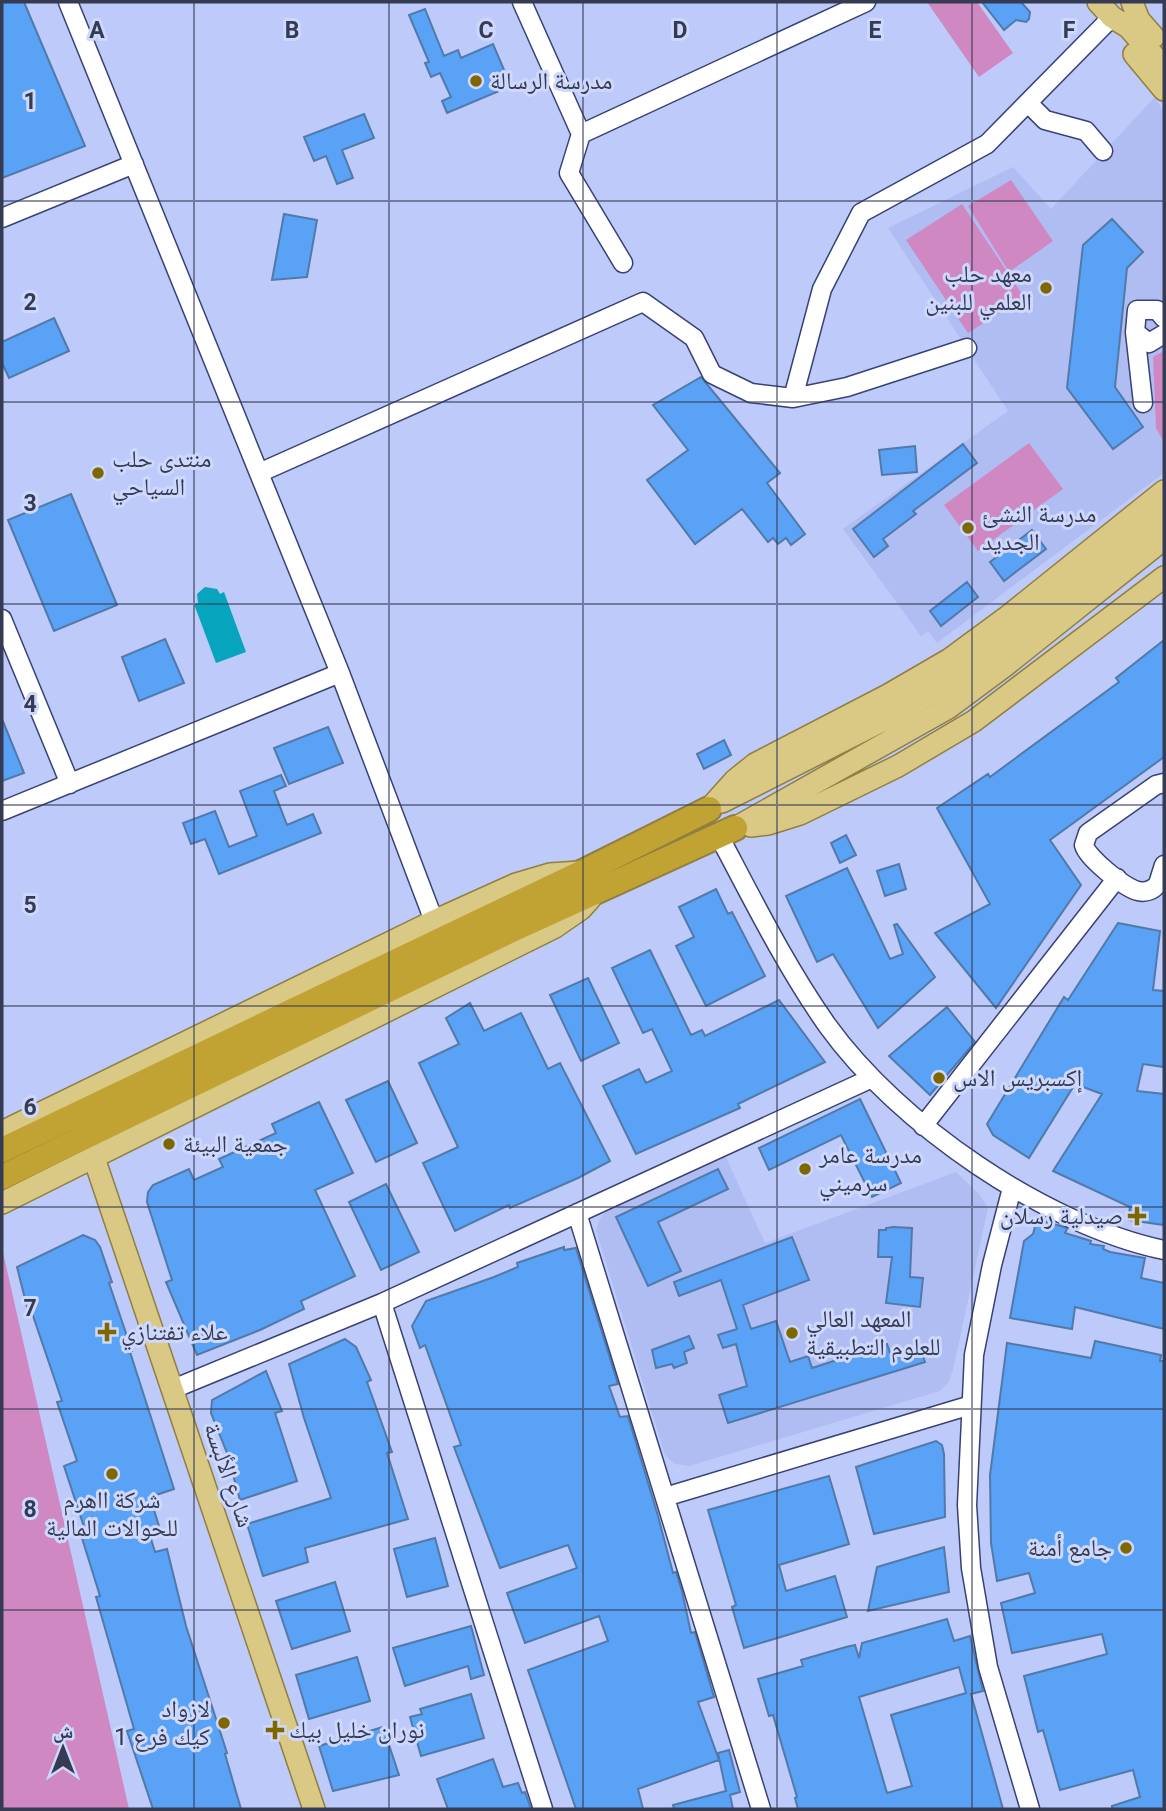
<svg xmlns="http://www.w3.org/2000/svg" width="1166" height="1811" viewBox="0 0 1166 1811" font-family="Roboto,'Noto Naskh Arabic',sans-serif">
	<rect width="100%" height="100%" fill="#bdcafa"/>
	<path fill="#b0bdf3" d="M1154,98L1164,111V473L937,643L928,631L921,636L843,529L1008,411L888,228L1013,167L1051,209Z
		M724,1153L765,1243L956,1172L980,1195L988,1208L953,1370L949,1381L940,1391L689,1466L675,1464L665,1455L596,1230L600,1218L605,1212Z"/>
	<path fill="#cf88c2" d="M927,2H977L1013,53L979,77Z
		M1011,180L1053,241L1009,272L968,206Z
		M962,204L1024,297L968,333L906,240Z
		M1164,351V442L1156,428L1153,357Z
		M1029,443L1063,489L978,551L944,505Z
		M2,1248L129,1809H2Z"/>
	<path fill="#06a4bd" d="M205,587L217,589L220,594L224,592L246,652L216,663L194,604L198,603L197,594Z"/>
	<path fill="#59a2f6" stroke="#5179a9" stroke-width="2" fill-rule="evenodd" d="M2,2H24L85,146L2,178Z
		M982,2H1021L1030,12L1029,19L1026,22L1016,20L1004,30Z
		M425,9L444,56L458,50L461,58L493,44L511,86L447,113L442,101L451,97L440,73L431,77L425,63L429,62L409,15Z
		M364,114L374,138L342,150L353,178L337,184L326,156L314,161L304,137Z
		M284,214L317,220L307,277L272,280Z
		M1112,219L1143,252L1127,268L1115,387L1143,427L1113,449L1067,388L1083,245Z
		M54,318L69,351L9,378L2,363V342Z
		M701,377L780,473L767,483L805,534L791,545L786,538L778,544L773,538L768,542L742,509L695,544L647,480L688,450L653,405Z
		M963,444L977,463L913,511L916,514L883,539L888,546L874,557L853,529Z
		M915,446L917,472L882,475L879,450Z
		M71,494L117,605L54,631L8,520Z
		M1032,530L1046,549L1004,581L990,562Z
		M967,582L978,597L941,626L930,611Z
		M165,639L184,683L139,701L122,657Z
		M1164,640V757L1050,840L1081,885L996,1008L935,933L990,904L937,808L988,774L990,777L1119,682L1116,678Z
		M2,719L24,773L2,781Z
		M328,727L343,763L289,784L274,748Z
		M724,740L731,755L704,769L697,754Z
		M281,775L286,786L274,791L287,825L313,814L321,833L219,874L205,839L191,844L183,823L215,811L229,847L257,836L240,791Z
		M846,835L856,855L840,863L831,843Z
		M899,864L906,889L885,896L877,871Z
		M847,868L890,959L903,954L894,925L897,924L935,977L878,1028L833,954L817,962L786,896Z
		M716,889L728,914L732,912L765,976L706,1006L676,946L694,937L679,907Z
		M1118,923L1160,931L1153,990L1164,991V1067L1143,1064L1137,1091L1164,1094V1225L1128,1220L1130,1207L1053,1171L1102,1094L1075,1084L1029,1158L993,1135L987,1124L1064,997L1068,1000Z
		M650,950L691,1035L702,1030L705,1036L779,1000L825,1062L738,1104L740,1108L636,1154L603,1086L639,1069L646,1083L672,1071L652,1029L643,1033L612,968Z
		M588,978L619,1043L581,1061L550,995Z
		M470,1003L484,1031L521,1013L548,1069L560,1063L610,1161L578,1178L510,1208L509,1205L455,1231L423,1163L458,1147L419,1063L459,1044L446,1018Z
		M947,1007L975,1042L930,1095L889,1056Z
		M388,1081L417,1143L376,1162L346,1100Z
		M860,1099L901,1183L872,1197L841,1135L769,1170L759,1148Z
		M319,1102L353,1173L315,1190L355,1276L301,1301L304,1309L260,1330L197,1355L166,1282L172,1280L147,1202L148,1192L153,1185L189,1169L194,1180L223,1167L219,1159L276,1133L272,1124Z
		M718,1169L728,1189L658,1222L681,1271L648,1286L616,1217Z
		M386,1184L419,1252L381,1270L349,1202Z
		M1037,1219L1064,1227L1067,1229L1065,1233L1091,1241L1090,1244L1104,1246L1103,1249L1110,1252L1145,1258L1141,1278L1164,1283V1329L1075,1307L1072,1329L1010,1318L1024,1241L1033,1234Z
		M893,1227L912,1228L910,1277L923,1278L920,1307L886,1303L892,1257H878L879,1230H886V1228Z
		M83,1235L95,1240L100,1247L112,1282L109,1283L132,1351L130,1352L174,1489L150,1497L159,1526L148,1529L155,1552L167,1549L186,1626L227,1753L225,1754L241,1809H153L127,1731L134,1729L96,1597L100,1596L82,1538L87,1536L64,1466L77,1461L57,1402L62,1401L31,1310L28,1311L17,1267Z
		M792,1237L809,1280L743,1305L751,1329L776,1321L790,1362L808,1356L812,1368L887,1344L892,1358L920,1349L925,1362L728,1423L719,1395L747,1386L736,1344L723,1348L718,1335L737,1329L721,1280L679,1296L674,1282Z
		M564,1247V1250L576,1248L618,1384L609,1386L620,1417L628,1416L658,1516L673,1573L676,1572L682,1591L691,1633L695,1632L714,1697L698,1702L719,1760L638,1789L643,1809H576L528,1670L608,1641L599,1616L525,1643L507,1593L577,1568L568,1545L500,1568L454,1447L461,1445L425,1345L420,1348L412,1326L426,1301L494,1277L518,1267L517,1263Z
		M689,1336L694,1348L684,1352L687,1363L674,1368L672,1364L656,1368L652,1350Z
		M345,1339L356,1347L371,1380L367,1382L392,1452L387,1453L408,1519L305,1548L308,1562L263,1576L247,1524L331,1498L304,1418L289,1364Z
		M1095,1341L1161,1355L1160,1361H1164V1809H1112V1806L1140,1797L1133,1770L1060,1790L1043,1730L1038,1732L1024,1676L1107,1654L1102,1634L1012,1653L1001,1603L1035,1593L1029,1573L997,1581L991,1543L990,1475L1007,1343L1091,1358Z
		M266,1371L282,1411L275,1413L297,1481L240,1500L227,1453L211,1413L212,1400Z
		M936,1441L942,1445L944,1454L945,1517L874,1534L856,1467Z
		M829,1476L849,1544L779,1565L786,1591L835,1576L847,1617L744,1648L732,1607L736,1605L708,1510Z
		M435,1538L448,1586L407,1597L394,1549Z
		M944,1547L949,1592L868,1611L877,1567Z
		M335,1582L350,1631L292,1649L276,1601Z
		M947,1619L954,1641L970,1636L983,1691L971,1694L1003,1809H798L795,1798L797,1797L773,1715L769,1716L758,1679L803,1666L801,1660L846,1647L855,1645L859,1658L862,1643ZM959,1667L966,1693L891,1715L912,1786L887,1793L859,1697Z
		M471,1626L484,1675L471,1679L468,1666L405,1686L393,1648Z
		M357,1657L370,1701L309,1719L296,1675Z
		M471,1694L484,1738L421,1756L410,1717L422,1714L420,1709Z
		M383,1727L399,1775L333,1791L319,1746Z
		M729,1750L740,1792L730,1795L733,1809H674L673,1805L726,1791L718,1753Z
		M493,1759L503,1787L518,1783L522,1793L525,1792L531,1809H448L437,1779Z"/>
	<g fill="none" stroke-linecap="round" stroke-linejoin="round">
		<defs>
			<path id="minor" d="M68,2L340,673L434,921
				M522,2L581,134L569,173L623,263
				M1028,103L1045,120L1086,131L1103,151
				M581,134L866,2
				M2,218L134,164
				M1135,332L1149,343L1164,334
				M793,398L822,289L861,213L987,144L1112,17
				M1143,403L1135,332L1137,310H1157L1164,318
				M259,473L643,302L694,338L712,374L751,393L793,398L847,387L967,348
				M2,619L70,784
				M1164,783L1156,785L1088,833L1084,845C1087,858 1125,888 1138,891C1146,893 1153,890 1158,884L1164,865
				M2,811L340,673
				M719,836C753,900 785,965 827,1025C898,1124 1045,1225 1164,1250
				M923,1126L1117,878
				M1012,1188L992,1265L974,1355L967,1505L971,1568L988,1667L1030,1809
				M577,1213L761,1809
				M382,1303L543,1809
				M173,1389L382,1303L872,1078
				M665,1497L971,1405"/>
			<path id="major" d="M1098,2L1112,17L1128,27L1164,67
				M1132,2L1139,20L1154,37
				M1134,54L1164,90
				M722,802L880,722L942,687L999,645L1164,514
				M709,809L735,780L755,764L888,695L950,659L1007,617L1164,491
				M751,826L768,824L800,814L898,766L974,721L1164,577
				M735,828L948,708L1006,665L1164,539
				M2,1132L434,921L516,884L550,874L579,872
				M94,1158L314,1809
				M2,1203L555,927L581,909L590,899"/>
			<path id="highway" d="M2,1150L585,871L709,809
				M2,1177L512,930L735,828"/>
		</defs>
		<use href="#minor" stroke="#384275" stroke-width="21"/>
		<use href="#major" stroke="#907f3e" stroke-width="24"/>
		<use href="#highway" stroke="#907f3e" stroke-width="28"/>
		<use href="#minor" stroke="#fff" stroke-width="18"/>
		<use href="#major" stroke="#dac885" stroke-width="21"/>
		<use href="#highway" stroke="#c1a333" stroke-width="24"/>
	</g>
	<path fill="none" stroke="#353b53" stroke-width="2" stroke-opacity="0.55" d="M194,2V1809M389,2V1809M583,2V1809M777,2V1809M972,2V1809M2,201H1164M2,402H1164M2,604H1164M2,805H1164M2,1006H1164M2,1207H1164M2,1409H1164M2,1610H1164"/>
	<g fill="#7f6700" stroke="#ced8fc" stroke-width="2.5">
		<circle cx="476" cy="81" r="7"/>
		<circle cx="1046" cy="288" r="7"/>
		<circle cx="98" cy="473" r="7"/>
		<circle cx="968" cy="528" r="7"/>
		<circle cx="939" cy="1078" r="7"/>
		<circle cx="169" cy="1144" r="7"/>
		<circle cx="805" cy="1169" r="7"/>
		<path d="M1133.5 1205.5h7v7h7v7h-7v7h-7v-7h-7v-7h7z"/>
		<path d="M103.5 1321.5h7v7h7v7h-7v7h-7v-7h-7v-7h7z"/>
		<circle cx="792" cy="1333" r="7"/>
		<circle cx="112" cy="1474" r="7"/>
		<circle cx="1126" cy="1548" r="7"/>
		<circle cx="224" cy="1723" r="7"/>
		<path d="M271.5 1719.5h7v7h7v7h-7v7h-7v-7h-7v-7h7z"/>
	</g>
	<g text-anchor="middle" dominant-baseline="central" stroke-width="6" stroke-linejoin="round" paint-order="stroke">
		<g font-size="24" fill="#353b53" stroke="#ced8fc" text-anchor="start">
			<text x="490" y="81">مدرسة الرسالة</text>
			<text x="1032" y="274" text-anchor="end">معهد حلب<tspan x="1032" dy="28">العلمي للبنين</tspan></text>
			<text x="112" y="459">منتدى حلب<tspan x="112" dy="28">السياحي</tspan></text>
			<text x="982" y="514">مدرسة النشئ<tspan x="982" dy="28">الجديد</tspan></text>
			<text x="953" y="1078">إكسبريس الاس</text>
			<text x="183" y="1144">جمعية البيئة</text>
			<text x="819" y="1155">مدرسة عامر<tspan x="819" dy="28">سرميني</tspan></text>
			<text x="1123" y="1216" text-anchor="end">صيدلية رسلان</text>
			<text x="806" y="1319">المعهد العالي<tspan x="806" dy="28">للعلوم التطبيقية</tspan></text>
			<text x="121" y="1332">علاء تفتنازي</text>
			<text x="112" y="1500" text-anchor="middle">شركة ااهرم<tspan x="112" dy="28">للحوالات المالية</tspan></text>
			<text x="1112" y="1548" text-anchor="end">جامع أمنة</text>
			<text x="210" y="1709" text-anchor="end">لازواد<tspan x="210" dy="28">كيك فرع 1</tspan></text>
			<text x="289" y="1730">نوران خليل بيك</text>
		</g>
		<g font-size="24" fill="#353b53" stroke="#ced8fc">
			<text transform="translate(229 1475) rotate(71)">شارع الألبسة</text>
		</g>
	</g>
	<g font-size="23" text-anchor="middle" font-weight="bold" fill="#353b53" stroke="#ced8fc" stroke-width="6" stroke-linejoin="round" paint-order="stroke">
		<text x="97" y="38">A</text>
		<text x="292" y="38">B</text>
		<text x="486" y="38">C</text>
		<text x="680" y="38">D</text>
		<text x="875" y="38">E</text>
		<text x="1069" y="38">F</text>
		<text x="30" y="109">1</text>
		<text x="30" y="310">2</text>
		<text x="30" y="511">3</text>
		<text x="30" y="712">4</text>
		<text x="30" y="913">5</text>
		<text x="30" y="1115">6</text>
		<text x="30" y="1316">7</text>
		<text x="30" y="1517">8</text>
	</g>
	<rect width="1166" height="1811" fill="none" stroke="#353b53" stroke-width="7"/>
	<g transform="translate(63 1748)" stroke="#ced8fc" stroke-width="5" paint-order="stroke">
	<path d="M0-5L12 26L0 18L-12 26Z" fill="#353b53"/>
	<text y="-10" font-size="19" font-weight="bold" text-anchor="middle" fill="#353b53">ش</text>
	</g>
</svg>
